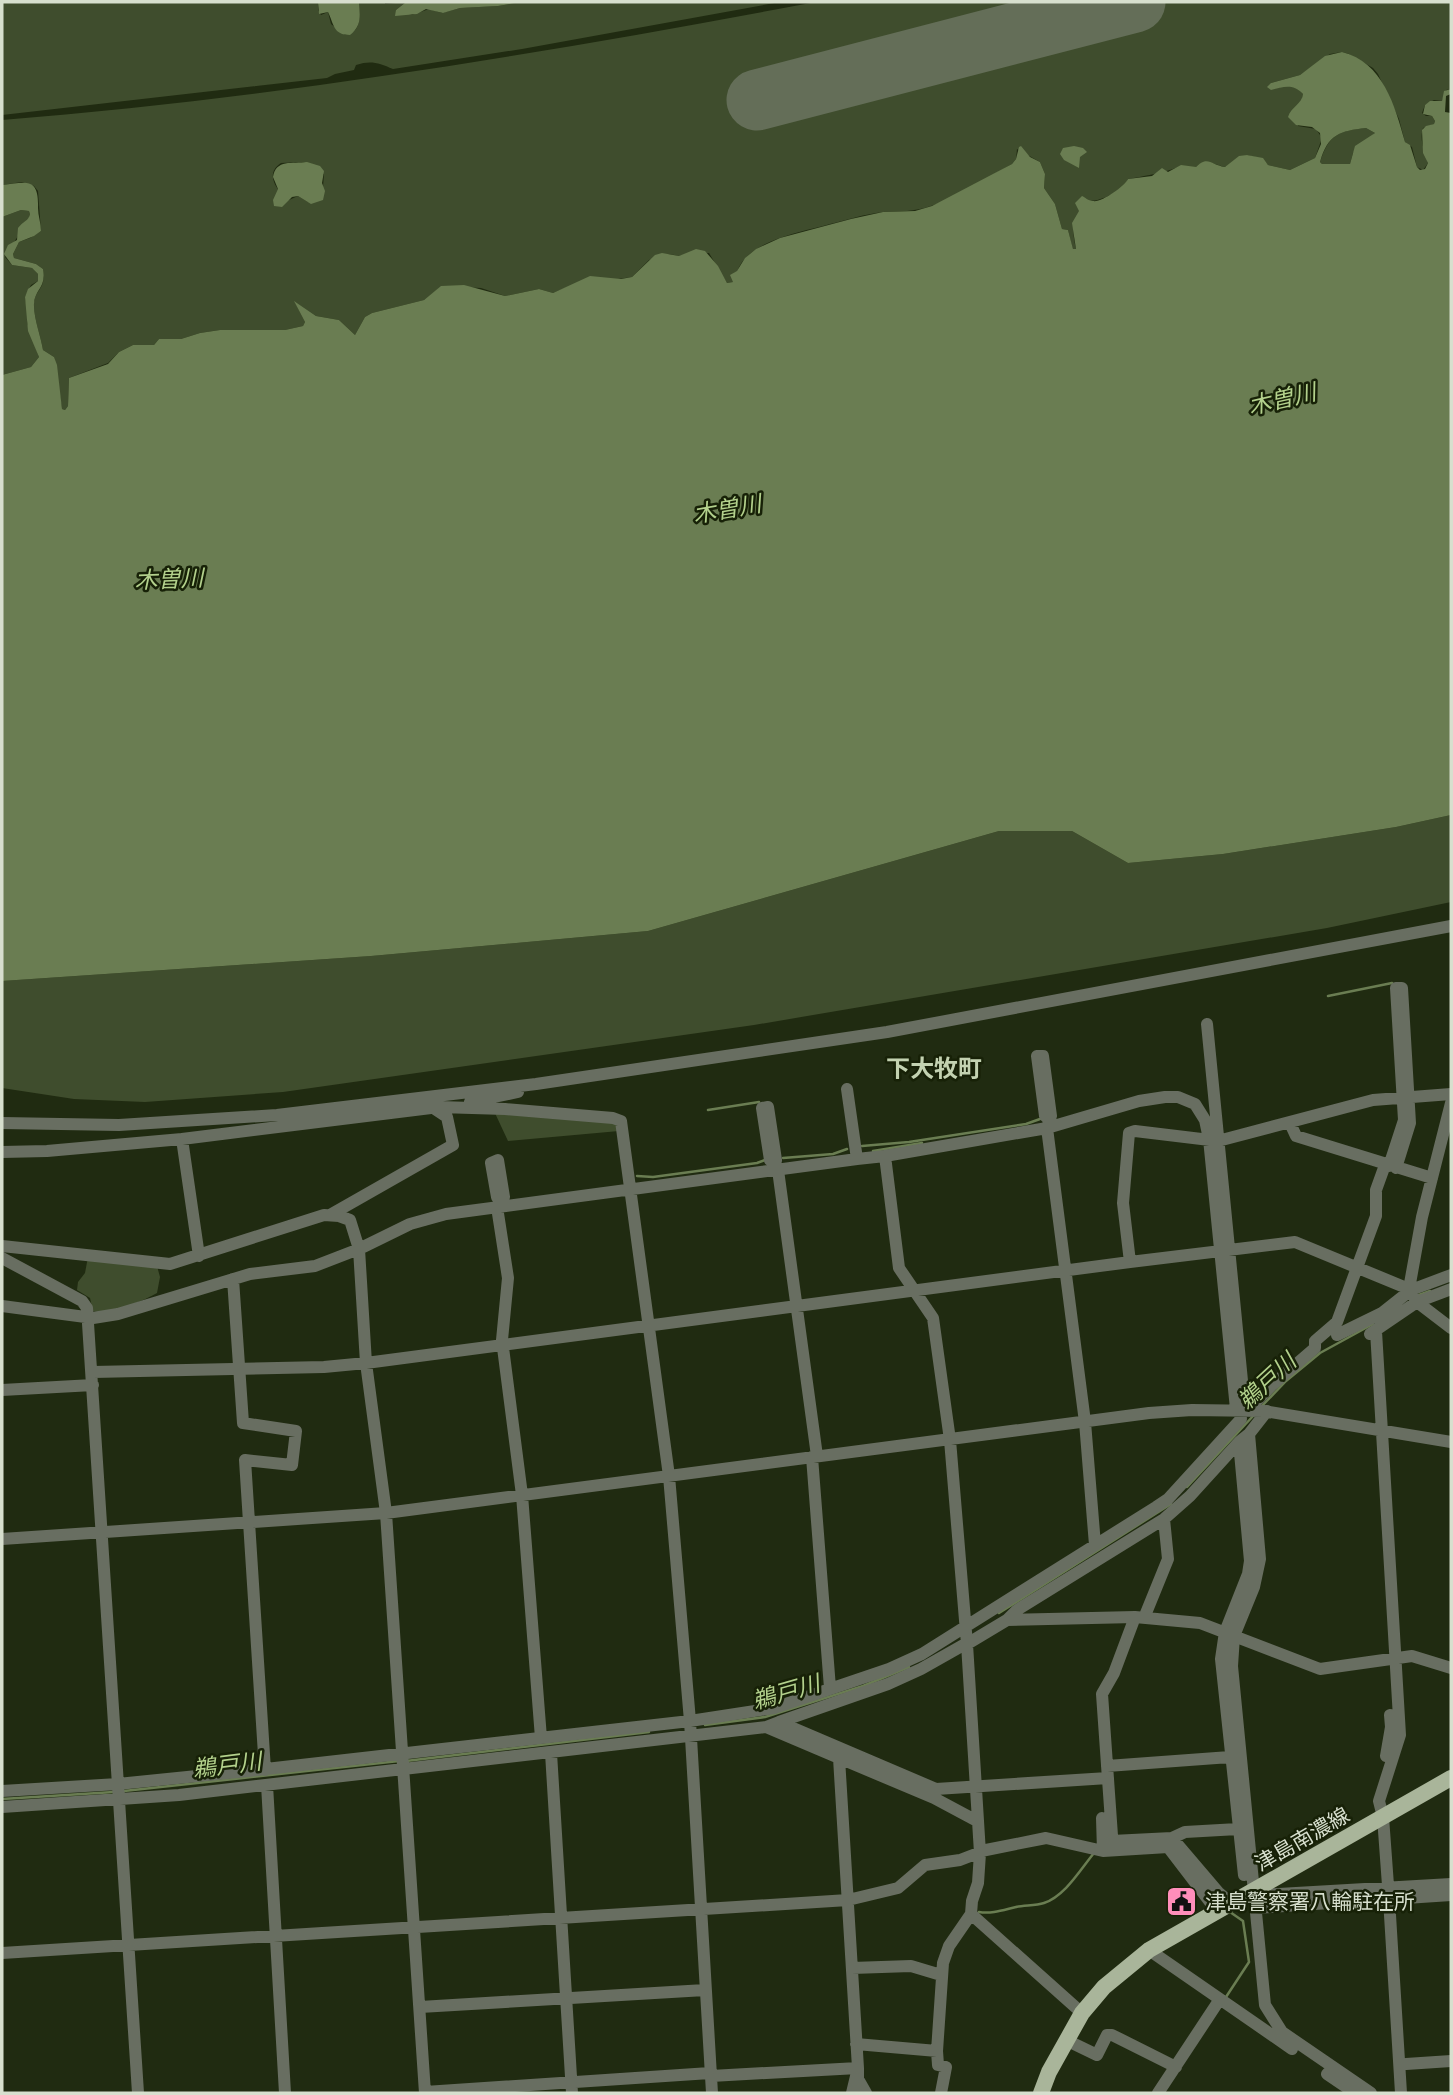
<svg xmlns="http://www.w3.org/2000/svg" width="1453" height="2095" viewBox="0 0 1453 2095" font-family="Rubik,'Noto Sans JP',sans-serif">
	<rect width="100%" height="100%" fill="#202b11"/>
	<path fill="#3f4d2d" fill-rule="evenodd" d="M2,2H318V10L321,15L328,12L331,24L345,35C362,33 360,15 359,2H385V4L406,2L396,10L412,15L429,9L442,13L460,8L498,6L521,2H780L522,49L393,69C379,63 371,60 356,65L354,70L335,74L327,78L2,115Z
		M816,2H1451V89L1446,90L1442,101L1434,100L1425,105L1422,113L1426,116H1432L1435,121L1434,124L1423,128C1419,141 1425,152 1428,163L1423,170L1417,167L1412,147L1405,142L1399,119L1378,74L1373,68L1349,54L1342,52L1330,54L1300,75L1271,83L1278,88C1287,83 1297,87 1303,94L1298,126L1316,129L1322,138L1315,158L1290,170L1268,165L1263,159L1247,155L1225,167C1215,165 1205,158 1196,167C1189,168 1179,166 1173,169C1158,174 1144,176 1128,179C1124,190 1102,201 1090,201C1072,216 1071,227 1076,249L1073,250L1068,230L1062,229L1055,204L1044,188L1045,174L1040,162L1017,149L1016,159L1012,164C986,178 959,197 931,206C914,212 900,211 883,212C865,214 847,220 830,224C803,232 747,240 737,272H735L733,282L727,283L709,253L679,256L669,254L649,260L632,277L570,286L553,293L539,289L505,296L481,288L442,286L424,300L372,313L365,317L355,335L339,320L316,316L295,302L305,322L303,326L285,330H220L200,333L181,339H159L154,345H133L119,352L108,363L69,378L68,406L65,410L62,409L54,357L43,350C41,337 34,319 34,306C33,290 47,290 43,269L36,264L14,258L13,254L19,242L30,238L41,231L38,191L34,186L22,182L2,185V120C276,98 546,53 816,2ZM304,162L324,174L323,187L308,202L298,196L289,200C277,191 264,174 281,163Z
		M1366,128L1375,133L1353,153L1350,164H1322L1320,162C1329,134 1339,131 1366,128Z
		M21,210L29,211V218L5,257L12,265L32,268L38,274V281L31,285L25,297L28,314L27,323L39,357L31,367L2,375V217Z
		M1451,815V902L1327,928L754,1025L283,1092L145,1102L74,1099L2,1088V981L371,956L648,931L999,831H1072L1128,863L1223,854L1396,827Z
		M494,1111L616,1122L619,1131L508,1141Z
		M88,1257L157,1266L160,1277L157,1293C144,1301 107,1315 93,1311L90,1298L77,1290L78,1282L85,1273Z"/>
	<path fill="#6a7d52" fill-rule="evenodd" d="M318,2H359C360,15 362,26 350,35C333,35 334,24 328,12L319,14Z
		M406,2H521L498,6L460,8L443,13L426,9L417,14L395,16L396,10Z
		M1342,52C1383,62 1395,106 1405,142L1410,145L1417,167L1420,170L1425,169L1428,163L1423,153L1422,130L1426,126L1434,124L1435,121L1432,116L1423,114L1425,105L1430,101H1442L1444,91L1451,89V94L1446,96L1445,112L1451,113V815L1396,827L1223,854L1128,863L1072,831H999L648,931L371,956L2,981V375L31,367L39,357L28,331L25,297L28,289L38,281V274L32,268L12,265L4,254L8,245L17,240L18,228C23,221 32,220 29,211L21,210L2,217V185C27,182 39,177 38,208C38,216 41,223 41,231L34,236L19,242L13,254L14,258L36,264L43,269C47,288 33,290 34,306C34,319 41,337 43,350L54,357L57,365L62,409L65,410L68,406L69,378L108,364L119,352L133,345H154L159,339H181L200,333L220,330H285L303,326L305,322L294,301L316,316L339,320L355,335L365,317L372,313L424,300L441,286L464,285L505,296L539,289L553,293L590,276L621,279L632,277L655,255L662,253L679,256L696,249L705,251L718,266L727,283L733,282L730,275L737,271L745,258L756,249L780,238L851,219L883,212L915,211L932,206L1012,164L1016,159L1019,147L1021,146L1030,157L1040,162L1045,174L1044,188L1055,204L1062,229L1068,230L1073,249H1076L1072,223L1079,211L1075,203L1082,196C1085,197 1088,201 1093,201C1101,203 1125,186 1128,179L1152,176L1162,168L1168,172L1181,165L1196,167C1208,155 1211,165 1225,167L1239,156L1247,155L1263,158L1268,165L1290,170L1315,158L1321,144L1320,133L1312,127L1296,125L1288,117C1291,107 1302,104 1303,94C1292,83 1284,87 1271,90L1267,87L1271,83L1300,75L1325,56ZM1366,128L1375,133L1355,146L1350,164H1322L1320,162C1328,134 1340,131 1366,128Z
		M1074,146L1083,148L1087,152L1080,157L1079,168L1064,160L1060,154L1063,148Z
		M307,162L320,166L324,171L322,183L325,191L323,200L311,204L298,196L292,197L282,207L274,206L273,200L278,189L273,177C276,159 292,164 307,162Z"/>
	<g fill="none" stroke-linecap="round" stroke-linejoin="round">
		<path stroke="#6a7d52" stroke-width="2.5" d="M1328,996L1392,983
			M708,1110L759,1102
			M862,1146L909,1142L1026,1124L1040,1119
			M873,1151L922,1143
			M783,1158L833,1154L847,1149
			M637,1176L653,1177L757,1163L765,1160
			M1416,1296L1430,1291
			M1261,1407L1286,1381L1320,1353L1373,1324
			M1187,1487L1254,1415
			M999,1613L1171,1504
			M705,1725L765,1717L863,1686L909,1667
			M406,1761L649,1732
			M124,1791L399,1761
			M2,1799L114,1792
			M979,1912C992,1914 1003,1910 1016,1907C1025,1905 1035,1906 1044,1903C1065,1896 1080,1870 1094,1853
			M1226,1997L1249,1962L1243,1921L1230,1912"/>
		<path stroke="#646e58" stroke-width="61" d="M757,100L1135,2"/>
		<path stroke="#686e61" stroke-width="12" d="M1207,1024L1243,1391
			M847,1089L857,1159L885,1156L899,1268L933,1318L950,1440L967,1644L980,1853L978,1883L972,1901L971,1914L1082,2013
			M470,1102L518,1092
			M1048,1118L1045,1116L1037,1056H1043L1051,1116L1048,1118L1049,1127
			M2,1123L119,1125L277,1115L536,1084L887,1032L1451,926
			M1290,1123L1296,1136L1432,1178
			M1047,1128L1085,1422L1095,1545
			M182,1139L199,1256
			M2,1152L47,1151L182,1139L439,1107L505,1109L613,1118L621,1121L669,1476L690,1721L712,2093
			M885,1156L1047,1128L1139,1101L1165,1097H1178L1195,1104L1205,1120L1209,1139L1236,1409
			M773,1161L770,1160L762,1108L768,1107L776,1160L773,1161L774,1170
			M1389,1166L1404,1120L1396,988H1402L1410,1123L1396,1168
			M778,1170L817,1456
			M500,1197H497L491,1163L498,1160L504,1197H500L501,1207
			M497,1207L508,1278L502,1340L522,1495L541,1738
			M330,1215L453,1145L447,1117L435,1109
			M2,1246L170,1264L324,1215L339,1216L350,1220L359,1249L366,1363L386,1513L425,2093
			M2,1258L82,1301L87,1308L138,2093
			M1130,1262L1123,1203L1129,1133L1135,1131L1218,1141L1373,1100L1451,1094
			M233,1279L243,1423L296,1431L292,1465L245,1460L265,1770
			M1409,1289L1422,1217L1451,1103
			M2,1306L93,1318L118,1314L250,1274L315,1266L359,1249L410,1224L446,1214L857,1159
			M1376,1331L1400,1735L1379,1801L1383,1817L1389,1899L1401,2093
			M1370,1334L1417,1302L1451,1289
			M1337,1335L1382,1313L1411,1290L1451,1275
			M93,1372L324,1367L366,1363L1130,1262L1295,1242L1409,1289L1417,1302L1451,1328
			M2,1390L93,1385
			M1249,1409L1271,1386L1315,1348V1341L1337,1322L1376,1216V1190L1385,1165
			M1267,1411L1249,1434L1260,1559L1254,1587L1234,1636L1232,1666L1265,2005L1282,2032L1371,2093
			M812,1457L830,1688
			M2,1539L386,1513L1149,1413L1192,1410L1264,1411L1451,1442
			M1144,1618L1168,1559L1164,1519
			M1007,1620L1017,1610L1164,1519L1190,1496L1239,1442
			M967,1644L1007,1620L1135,1617L1200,1623L1320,1669L1412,1656L1451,1668
			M779,1722L888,1684L921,1669L967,1643
			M766,1727L779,1722L936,1789L1108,1778
			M551,1753L572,2093
			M1386,1756L1391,1727L1390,1715
			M1107,1766L1230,1757
			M267,1785L285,2093
			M2,1791L118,1784L257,1770L690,1721L774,1708L889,1669L922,1654L1156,1507L1168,1499L1241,1419L1240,1409
			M2,1807L179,1795L766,1727L839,1758
			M1102,1818L1103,1851
			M1112,1841L1172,1838
			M1113,1850L1102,1694L1114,1673L1135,1617
			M1244,1875L1221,1659L1225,1632L1248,1574L1250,1561L1239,1442L1249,1434
			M1253,1890L1260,1895L1451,1884
			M1231,1903L1218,1892L1172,1838L1185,1832L1238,1829
			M1255,1908L1451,1895
			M1149,1950L1292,2049
			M2,1953L848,1900L898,1888L925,1865L960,1860L986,1850L1046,1838L1103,1851L1168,1847L1217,1911
			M852,1968L911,1966L941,1975
			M420,2007L705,1990
			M1066,2040L1097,2055L1107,2035H1112L1176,2067
			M856,2044L937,2051
			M1406,2064L1451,2061
			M1327,2074L1355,2093
			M711,2076L858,2068V2079L866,2093
			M425,2092L710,2073
			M852,2093L858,2068L839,1758L934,1798L977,1821
			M941,2093L946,2067L938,2065L937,2051L943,1963L949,1946L971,1914
			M1158,2093L1220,1999"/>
		<path stroke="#a9b59a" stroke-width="16" d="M1041,2093L1049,2072L1082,2013L1104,1987L1149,1950L1451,1778"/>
	</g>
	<defs>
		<symbol id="civic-square" viewBox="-11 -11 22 22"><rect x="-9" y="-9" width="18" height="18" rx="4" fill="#ff8eba" stroke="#172107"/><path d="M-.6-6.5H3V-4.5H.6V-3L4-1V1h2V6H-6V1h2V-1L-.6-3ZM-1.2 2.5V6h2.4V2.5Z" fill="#111"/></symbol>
	</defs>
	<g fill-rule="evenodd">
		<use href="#civic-square" x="1164" y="1884" width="35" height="35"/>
	</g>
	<g text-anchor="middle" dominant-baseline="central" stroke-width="5" stroke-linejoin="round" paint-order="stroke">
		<g font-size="21" fill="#d7dfce" stroke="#172107">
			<text transform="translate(1302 1839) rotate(-30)">津島南濃線</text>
		</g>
		<g font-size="21" fill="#d7dfce" stroke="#172107" text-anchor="start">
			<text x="1205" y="1901">津島警察署八輪駐在所</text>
		</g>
		<g font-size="23" font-style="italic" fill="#b3d18c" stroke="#172107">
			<text transform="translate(1282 399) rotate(-13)">木曽川</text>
			<text transform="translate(727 509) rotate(-10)">木曽川</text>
			<text transform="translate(169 579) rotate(-2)">木曽川</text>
			<text transform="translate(1267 1381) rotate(-43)">鵜戸川</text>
			<text transform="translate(786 1692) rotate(-16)">鵜戸川</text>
			<text transform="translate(227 1765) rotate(-7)">鵜戸川</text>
		</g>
		<g font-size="24" font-weight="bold" fill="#c3d2b1" stroke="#172107">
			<text x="934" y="1069">下大牧町</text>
		</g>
	</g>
	<rect width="1453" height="2095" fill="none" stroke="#d7dfce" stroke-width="7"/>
</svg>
